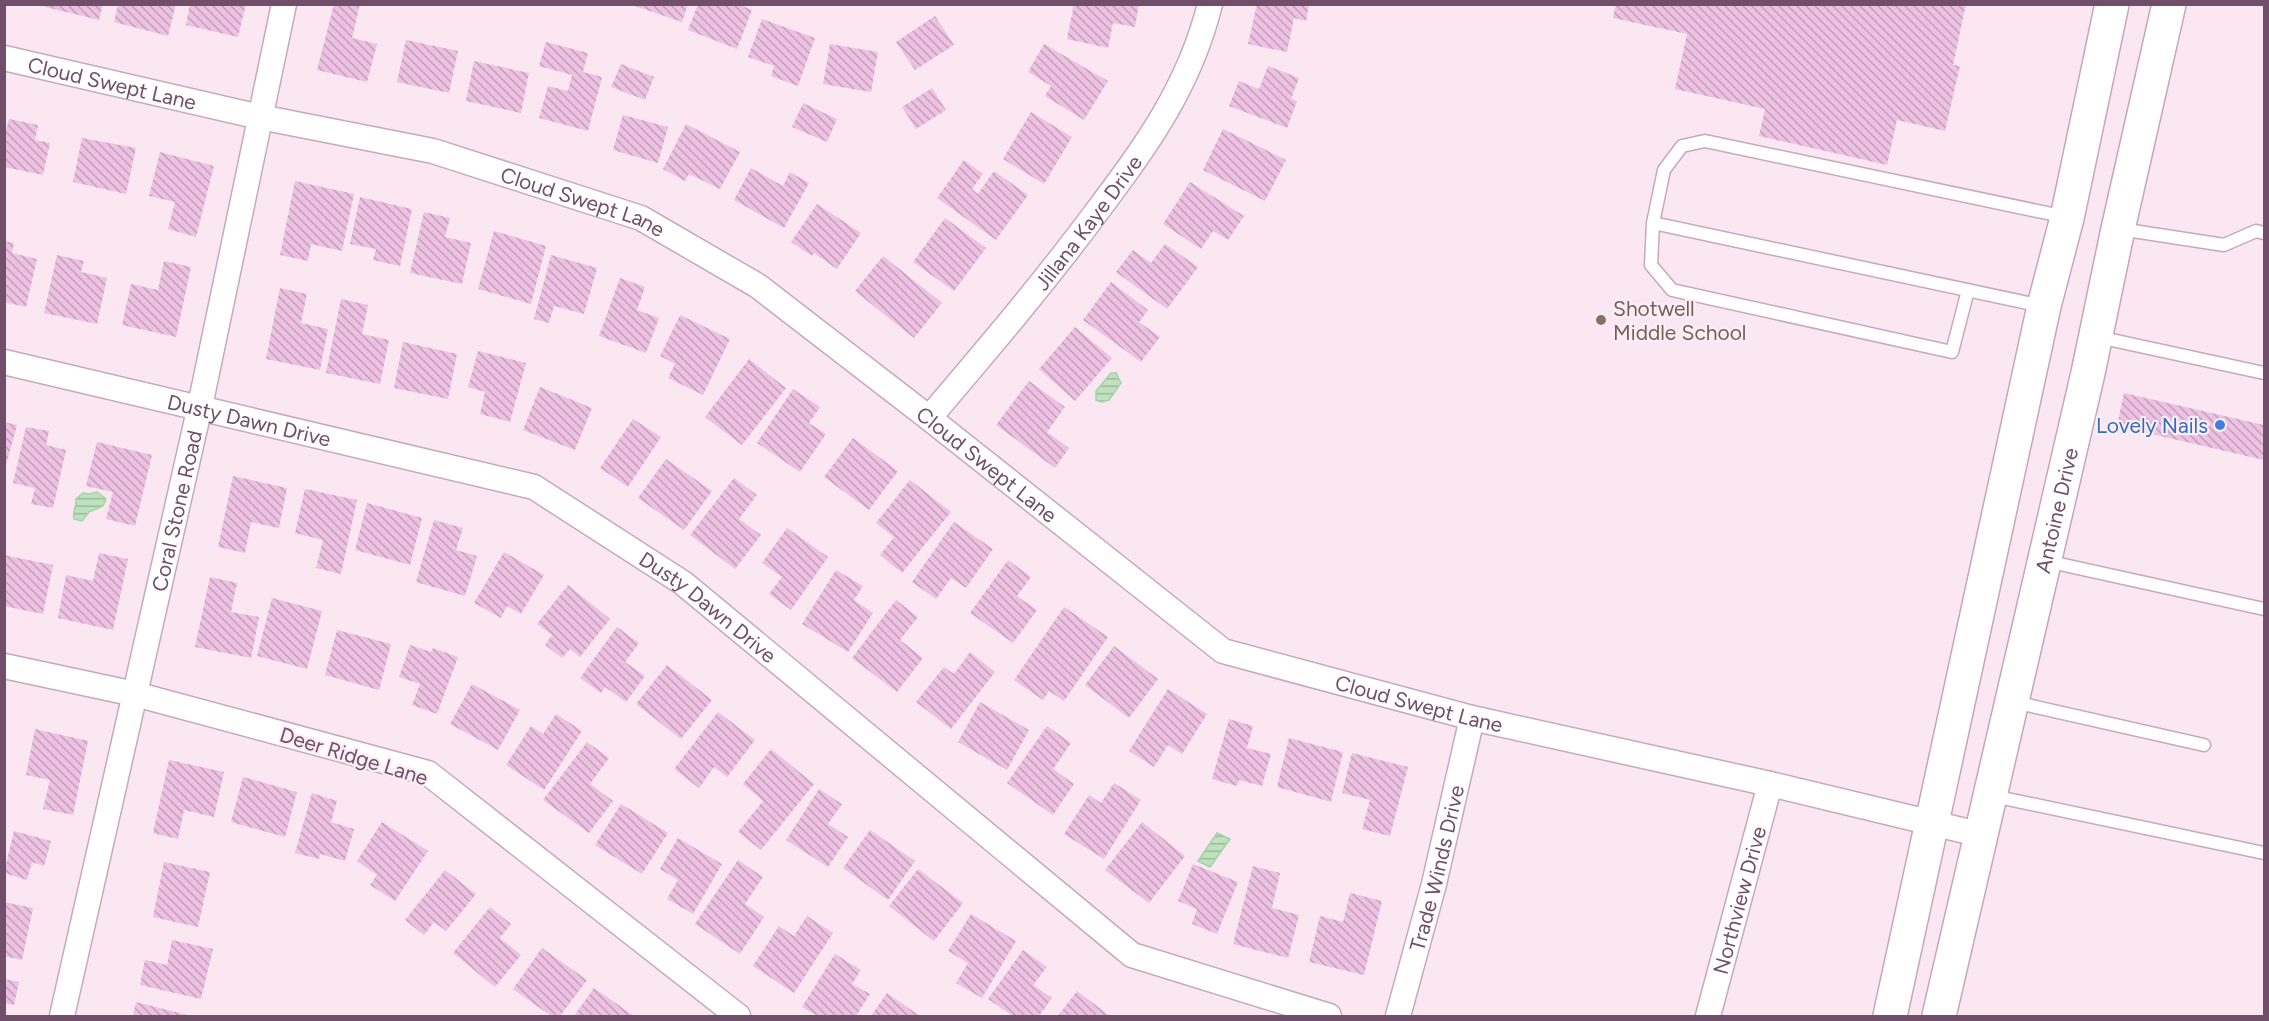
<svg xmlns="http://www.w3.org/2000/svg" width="2269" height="1021" viewBox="0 0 2269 1021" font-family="Figtree,sans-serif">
	<defs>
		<pattern id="water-rules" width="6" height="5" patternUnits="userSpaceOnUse" patternTransform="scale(1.5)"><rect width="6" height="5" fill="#bee2bd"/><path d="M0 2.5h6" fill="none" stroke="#9fb99e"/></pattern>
		<pattern id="building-back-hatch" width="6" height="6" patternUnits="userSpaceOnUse" patternTransform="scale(1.5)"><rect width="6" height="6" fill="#edc1e2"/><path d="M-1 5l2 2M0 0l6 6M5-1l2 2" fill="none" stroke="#c49fbb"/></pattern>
	</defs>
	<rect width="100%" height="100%" fill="#fae7f1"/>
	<path fill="url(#water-rules)" stroke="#a5d3a5" stroke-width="1.5" d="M1111,373H1116L1121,383L1109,400L1101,402L1096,400V391Z
		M97,492L106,499L103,506L89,512L82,521L74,519C72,511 77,507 76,499L83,493L89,494Z
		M1217,833L1230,839L1210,867L1198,861Z"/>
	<path fill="url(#building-back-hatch)" d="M45,4H103L99,20L45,7Z
		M118,4H176L168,36L114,22Z
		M190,4H246L238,37L186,25Z
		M334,4H360L352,38L377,44L367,82L317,70Z
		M629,4H688L682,22Z
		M698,4H737L752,10L737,49L688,30Z
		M1074,4H1139L1135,27L1113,23L1108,48L1067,39Z
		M1257,4H1309L1306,21L1294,18L1287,52L1248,44Z
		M1616,4H1966L1953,65L1960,66L1945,131L1897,120L1887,165L1759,136L1765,109L1675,89L1687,34L1613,18Z
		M935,16L954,45L915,70L896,42Z
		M762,19L815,38L798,86L771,76L774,66L748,57Z
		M406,40L458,51L449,93L397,82Z
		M546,42L588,53L583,72L602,77L588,131L539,118L548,86L568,91L572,75L539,66Z
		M830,44L878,52L871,92L823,84Z
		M1044,44L1108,81L1084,120L1045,96L1051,86L1028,72Z
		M474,61L529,73L521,113L466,101Z
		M621,64L654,77L645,100L611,87Z
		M1268,66L1299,78L1291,99L1297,101L1287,128L1229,106L1239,81L1259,89Z
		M932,88L946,110L916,129L902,107Z
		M803,103L837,119L827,142L792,127Z
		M1031,112L1072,137L1044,184L1003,159Z
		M623,115L668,127L658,163L613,150Z
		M9,119L38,125L35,140L50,143L43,175L4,167V138Z
		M686,124L740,152L720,189L689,174L685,181L663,169Z
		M1223,129L1286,160L1265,201L1203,170Z
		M82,138L136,148L126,194L73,182Z
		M160,152L214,166L196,237L168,229L175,202L149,196Z
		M964,160L983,174L972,189L978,194L994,171L1028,195L996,240L937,198Z
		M751,168L783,186L790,172L809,183L784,228L734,200Z
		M295,181L354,194L342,251L311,244L308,261L280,255Z
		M1190,182L1244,216L1228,240L1213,231L1201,249L1163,224Z
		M360,197L412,209L400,266L373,260L376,249L350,244Z
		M817,204L861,233L837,269L814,253L812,256L791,242Z
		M424,212L450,218L445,237L471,243L462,284L410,273Z
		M945,218L986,248L954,291L913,262Z
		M494,231L546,246L531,304L478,289Z
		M4,241L14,243L12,253L37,259L26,307L4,302Z
		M1165,244L1198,267L1167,309L1116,272L1133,250L1151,263Z
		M57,255L84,261L81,272L107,278L97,324L44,313Z
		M551,255L597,268L584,314L554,306L549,323L534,319Z
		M883,256L942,303L914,338L855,291Z
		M164,261L191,267L176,337L122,325L131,284L158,290Z
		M620,278L645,287L637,310L659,318L646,353L599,336Z
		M1111,282L1148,310L1139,322L1160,337L1141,362L1083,320Z
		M280,288L307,294L301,323L328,329L320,370L266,359Z
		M341,299L368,305L362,334L389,340L380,384L326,373Z
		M680,315L730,339L703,395L668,378L675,364L660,356Z
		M1075,327L1112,358L1075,401L1039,369Z
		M403,342L457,354L448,399L394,388Z
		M478,351L526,363L510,422L480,414L485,392L468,387Z
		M749,359L786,388L742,445L705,417Z
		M1029,381L1065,407L1047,432L1069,448L1055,468L996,425Z
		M540,387L592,408L575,450L523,430Z
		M793,389L820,407L809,423L826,434L800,472L757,443Z
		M2124,393L2264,425V460L2117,426Z
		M633,419L661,437L628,487L600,468Z
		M4,422L17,425L5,469H4Z
		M26,427L49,431L46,445L66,450L53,508L31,504L35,488L13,483Z
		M853,438L898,471L869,510L824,477Z
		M97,442L152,455L135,526L106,519L113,492L86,486Z
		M666,459L712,491L684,530L638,498Z
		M233,476L287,488L279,528L251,522L245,553L218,547Z
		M734,478L757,495L739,519L761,535L735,569L690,535Z
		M910,480L951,512L902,573L880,555L894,537L876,523Z
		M305,489L357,500L341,574L316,568L323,540L295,533Z
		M367,503L422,518L410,565L355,550Z
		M434,520L463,528L456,550L477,556L465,596L416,582Z
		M954,522L993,549L966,588L951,578L936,599L912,582Z
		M787,528L828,557L791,610L769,594L782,577L762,563Z
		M504,552L544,575L521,614L507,606L501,618L474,603Z
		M99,553L128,559L113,630L58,618L66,575L93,581Z
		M4,555L53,565L43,614L4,606Z
		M1008,560L1031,577L1017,596L1037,610L1013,643L970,613Z
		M836,570L863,586L854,600L873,613L848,652L802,624Z
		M210,577L237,583L231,612L259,617L251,658L195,647Z
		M568,585L610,619L580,657L570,649L562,658L545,645L552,635L537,624Z
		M272,598L322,611L307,669L257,656Z
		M896,600L918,617L900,640L923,658L897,692L852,658Z
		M1064,607L1108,637L1064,701L1049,691L1043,700L1014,680Z
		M617,627L639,643L625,662L645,676L626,702L605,687L601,693L580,678Z
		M337,630L391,644L379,690L325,675Z
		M410,645L431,652L433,648L458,657L437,714L412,705L420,684L399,677Z
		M1114,646L1158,679L1129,718L1085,685Z
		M970,652L995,672L951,729L916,702L944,667L954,674Z
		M667,665L712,700L681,739L636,704Z
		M472,684L520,710L498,750L450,724Z
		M1168,689L1207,714L1182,754L1168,745L1154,767L1129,751Z
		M980,702L1029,730L1007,770L958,742Z
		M718,712L755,740L727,777L714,767L699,788L674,769Z
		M556,714L582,731L544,790L506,765L531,726L543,734Z
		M1229,719L1253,726L1247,748L1271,754L1262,786L1239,780L1237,786L1212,779Z
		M1047,726L1071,743L1053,769L1074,784L1053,815L1007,783Z
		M35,729L88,741L73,815L43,809L50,780L26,775Z
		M1289,738L1343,752L1331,802L1277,787Z
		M587,742L609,758L590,784L613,801L589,833L543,800Z
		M771,749L814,784L761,850L738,832L763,801L743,784Z
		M1352,753L1408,767L1390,836L1362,829L1370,800L1342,793Z
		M169,760L224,772L214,817L184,810L178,839L153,833Z
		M243,777L297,792L285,837L231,822Z
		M1114,783L1141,800L1104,859L1064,834L1089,795L1101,803Z
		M819,789L842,804L828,824L848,837L828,867L786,840Z
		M312,793L337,801L331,822L354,829L345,861L320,854L319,859L295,853Z
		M621,804L668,833L642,874L595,845Z
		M382,822L428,851L395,901L370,885L377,875L357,861Z
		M1142,822L1185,856L1149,903L1105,870Z
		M870,830L915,861L888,900L843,868Z
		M14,831L51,841L44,866L32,862L27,880L4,873Z
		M678,838L722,864L693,914L667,899L678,880L660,869Z
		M738,860L763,877L745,904L764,917L740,954L695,924Z
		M164,862L210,872L198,927L153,917Z
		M1193,864L1238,882L1217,934L1192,924L1197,909L1178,901Z
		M1253,866L1280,873L1272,908L1299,915L1288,958L1233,944Z
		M918,869L963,903L934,941L889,906Z
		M445,870L476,894L446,931L434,922L424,935L405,920Z
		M1350,893L1382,901L1364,975L1309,962L1320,916L1343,922Z
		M4,902L33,908L22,960L4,956Z
		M490,907L511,924L500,938L521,955L495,987L453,953Z
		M971,914L1016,941L982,998L956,983L968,963L948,951Z
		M807,916L833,933L794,993L753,966L779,926L794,936Z
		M172,940L213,949L201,999L140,985L145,960L167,965Z
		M542,948L587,980L560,1016H551L513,989Z
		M1023,950L1047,967L1033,985L1052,998L1039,1016H1013L988,999Z
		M835,954L861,970L852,984L870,994L856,1016H817L802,1007Z
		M4,979L19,982L14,1005L4,1003Z
		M594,988L634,1016H574Z
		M1077,991L1110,1016H1058Z
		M887,993L920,1016H871Z
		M136,1002L191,1016H133Z"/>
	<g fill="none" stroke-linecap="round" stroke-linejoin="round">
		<defs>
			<path id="lane" d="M1653,223L2042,306
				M2120,229L2224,245L2256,231L2264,233
				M1968,290L1952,352L1672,290L1651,265L1653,223L1664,170L1682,146L1705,141L2066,217
				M2098,337L2264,373
				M2046,561L2264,609
				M2014,702L2204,745
				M1993,796L2264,853"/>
			<g id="street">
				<path id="s1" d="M4,58L260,117L433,151L641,218L758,286L929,418L1223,651L1472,718L1770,784L1982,835"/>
				<path id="s2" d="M4,362L534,487L683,583L1132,955L1329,1016"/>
				<path id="s3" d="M929,418C986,351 1043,284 1095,214C1146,146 1189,88 1210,4"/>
				<path d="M4,666L135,694L428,773L738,1016"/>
				<path id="s4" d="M62,1016L200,406L284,4"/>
				<path id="s5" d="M1398,1016L1434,884L1472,718"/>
				<path id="s6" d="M1708,1016L1770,784"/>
			</g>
			<g id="secondary">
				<path d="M1890,1016L2044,306L2067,218L2112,4"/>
				<path id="s7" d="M1939,1016L2088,373L2118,229L2169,4"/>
			</g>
		</defs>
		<use href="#lane" stroke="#c6a9bd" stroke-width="15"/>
		<use href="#street" stroke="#c6a9bd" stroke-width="27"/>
		<use href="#secondary" stroke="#c6a5bd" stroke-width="36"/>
		<use href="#lane" stroke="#fff" stroke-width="12"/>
		<use href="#street" stroke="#fff" stroke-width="24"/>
		<use href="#secondary" stroke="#fff" stroke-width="33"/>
	</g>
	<circle fill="#8d6e63" stroke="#fdedf6" stroke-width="2" cx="1601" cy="320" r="6"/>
	<circle fill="#3f7fe0" stroke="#fdedf6" stroke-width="2" cx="2220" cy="425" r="6"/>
	<g text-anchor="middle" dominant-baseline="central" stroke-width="4.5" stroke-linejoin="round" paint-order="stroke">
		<g font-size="21" fill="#714e6a" stroke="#fdedf6">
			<text stroke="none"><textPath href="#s1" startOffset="111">Cloud Swept Lane</textPath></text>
			<text stroke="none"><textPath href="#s1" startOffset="597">Cloud Swept Lane</textPath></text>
			<text stroke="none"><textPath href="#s3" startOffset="252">Jillana Kaye Drive</textPath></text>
			<text stroke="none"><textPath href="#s2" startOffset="252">Dusty Dawn Drive</textPath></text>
			<text stroke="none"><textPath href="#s1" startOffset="1083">Cloud Swept Lane</textPath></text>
			<text stroke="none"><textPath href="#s4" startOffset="518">Coral Stone Road</textPath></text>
			<text stroke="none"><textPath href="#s7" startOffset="519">Antoine Drive</textPath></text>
			<text stroke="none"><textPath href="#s2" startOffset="756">Dusty Dawn Drive</textPath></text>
			<text stroke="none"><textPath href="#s1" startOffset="1587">Cloud Swept Lane</textPath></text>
			<text transform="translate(354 756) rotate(17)">Deer Ridge Lane</text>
			<text stroke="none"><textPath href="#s5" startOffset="153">Trade Winds Drive</textPath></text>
			<text stroke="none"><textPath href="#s6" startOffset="120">Northview Drive</textPath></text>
		</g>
		<g font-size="21" fill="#785e54" stroke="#fdedf6" text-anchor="start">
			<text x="1613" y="308">Shotwell<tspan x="1613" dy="24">Middle School</tspan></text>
		</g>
		<g font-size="21" fill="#366cbe" stroke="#fdedf6" text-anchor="end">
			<text x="2208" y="425">Lovely Nails</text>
		</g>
	</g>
	<rect width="2269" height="1021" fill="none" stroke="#714e6a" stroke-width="12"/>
</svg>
